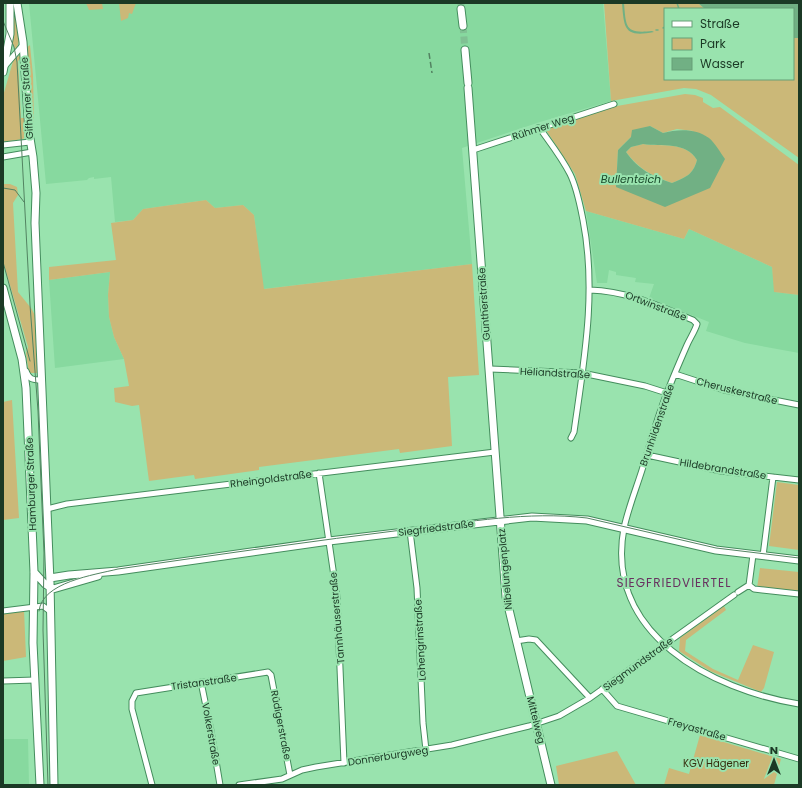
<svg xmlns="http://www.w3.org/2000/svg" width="802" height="788" viewBox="0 0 802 788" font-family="Poppins,sans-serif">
	<rect width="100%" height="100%" fill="#99e3ae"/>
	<path fill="#87d99f" d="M29,3H603L611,101L540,122L462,148L472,264L263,289L254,215L243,205L215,208L206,200L143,209L133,220L115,222L111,177L94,179V177L89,178L87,180L46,184Z
		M586,211L684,239L689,229L772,267L775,292L799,295V353L745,343L706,331L709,322L649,298L654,284L635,282L636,278L616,275V272L609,270L607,283H597Z
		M110,272L108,295L109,317L114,337L124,359L55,368L49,280Z
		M3,739H28L29,785H3Z"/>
	<path fill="#cbb878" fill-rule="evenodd" d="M13,3H15L19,41L16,51L17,57L20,55V59L18,61L21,118H25L26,136L23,139L3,142V96L16,51L11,39L14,24Z
		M86,3H102L103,9L89,10Z
		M119,3H136L132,14L129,13L128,18L121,21Z
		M604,3H698L705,9H665V79H793V38H799V158L711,95L696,89L684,88L611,101Z
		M30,45L33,75L34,122H32L26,48Z
		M685,94L695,95L703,98V102L713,108L720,107L799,165V295L774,292L772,267L689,229L684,239L586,211L575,174L544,127L617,106ZM650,126L663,133L677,129L693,131L710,188L616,187L618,150L631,137Z
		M643,144C662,147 686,141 697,160C693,175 686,177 672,183C652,176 639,169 626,152L631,147Z
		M3,172L4,184H10L17,187L18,195L13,203L18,292L31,308L36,317L38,373H29L26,353L28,347L3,261Z
		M206,200L215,208L243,205L254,215L264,289L472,264L479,375L448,377L452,446L400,453L399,449L259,467V470L195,479L194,475L149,481L139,405L132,406L115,402L114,388L129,386L124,359L114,337L109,317L108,295L110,272L49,280V267L116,260L111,223L133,220L143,209Z
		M12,400L19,518L3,520V402Z
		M777,482L799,485V550L769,546Z
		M760,568L799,572V593L757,588Z
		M724,606L726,610L686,640L685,651L713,669L738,680L753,645L774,652L764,688L761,692L710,671L679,651L680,638Z
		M24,610L26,657L3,661V613Z
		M700,735L781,759L774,785H664L669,768L689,774Z
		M617,751L636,785H559L556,766Z"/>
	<path fill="#71b084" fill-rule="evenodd" d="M622,3H624C626,27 625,34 652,31L654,32C624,38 624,28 622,3Z
		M698,3H799V38H793V9H705Z
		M650,126L663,133C677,129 696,128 709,138C715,143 720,152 725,159L710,188L665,207L616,187L618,150L631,137L632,130ZM643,144C662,147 686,141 697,160C693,175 686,177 672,183C652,176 639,170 626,152L631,147Z"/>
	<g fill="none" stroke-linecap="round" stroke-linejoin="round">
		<path stroke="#71b084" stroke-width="1.5" d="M677,3L679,9
			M663,28L665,27
			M656,30H658"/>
		<path stroke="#80c193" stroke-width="7" stroke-dasharray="7 3.5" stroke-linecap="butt" d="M461,3V9
			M463,26L465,50"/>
		<defs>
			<path id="street" d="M4,67L23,45
				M538,128L541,130C551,144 562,158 570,174C577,188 580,205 583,220C597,291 584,361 574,432L571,438
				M3,145L30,142
				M473,150L614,104
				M3,157L32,152
				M590,290C627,291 659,306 693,320L697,324C695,331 690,338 687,345C680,361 673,377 667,393C657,418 650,445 642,470C636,489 628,509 624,528C604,634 712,690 799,704
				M490,369L582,373L645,386L667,393
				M26,371C29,379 32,380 41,380
				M675,374L724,390L799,405
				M647,455L721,471L799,480
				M319,473L337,597L344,763
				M47,509L67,504L495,452
				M410,531L417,588L423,723L426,750
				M763,556L773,477
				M749,585L754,589L799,594
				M749,585L753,555
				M738,592L749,585
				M3,611L43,606L51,612
				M516,641L529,639L536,640L590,698
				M3,681L35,680
				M201,682L211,731L220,785
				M602,689L617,706L799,759
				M152,785L132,709V701L136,693L268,672L271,675L290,775
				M239,785L282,779L302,770L316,767L452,745L529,726L559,716L590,698L734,595"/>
			<path id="secondary" d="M17,3L23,42L29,132L33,157L36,193L35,223L50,582L54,785
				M461,9L463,26
				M465,50L468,83
				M3,72L10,34V3
				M468,88L506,597L551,785
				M3,288L22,359L26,388L34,572L33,643L40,785
				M34,572L45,584L53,589L98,576
				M50,578L69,575L118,571L329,541L532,517L587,520L716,550L799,560"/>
		</defs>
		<use href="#street" stroke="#448d5d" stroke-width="7"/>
		<use href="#secondary" stroke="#448d5d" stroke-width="9"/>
		<use href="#street" stroke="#fff" stroke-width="5"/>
		<use href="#secondary" stroke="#fff" stroke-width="7"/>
		<path stroke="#528361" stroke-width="1" d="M3,21L14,47L17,62L30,305L38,411L44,553L43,630L48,785
			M3,188L15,190L24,202
			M3,262L30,361
			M39,611C42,582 94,575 118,569C215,555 312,541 410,529C469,522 528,511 587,518L716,548L799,558"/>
		<path stroke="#528361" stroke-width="1.5" stroke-dasharray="6 3" stroke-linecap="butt" d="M429,53L432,73"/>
	</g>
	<g text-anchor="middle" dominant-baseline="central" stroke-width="4" stroke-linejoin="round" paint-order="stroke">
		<g font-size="10" fill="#1b3925" stroke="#99e3ae">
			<text transform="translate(27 98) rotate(-94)">Gifhorner Straße</text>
			<text transform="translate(543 127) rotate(-18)">Rühmer Weg</text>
			<text transform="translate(484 304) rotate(-94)">Guntherstraße</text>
			<text transform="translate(656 306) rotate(21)">Ortwinstraße</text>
			<text transform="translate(555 373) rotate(3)">Heliandstraße</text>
			<text transform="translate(737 391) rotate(14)">Cheruskerstraße</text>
			<text transform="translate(657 425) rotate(-71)">Brunhildenstraße</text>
			<text transform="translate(723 469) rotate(9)">Hildebrandstraße</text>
			<text transform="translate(271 479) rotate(-7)">Rheingoldstraße</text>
			<text transform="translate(31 484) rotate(-92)">Hamburger Straße</text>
			<text transform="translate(436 528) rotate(-7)">Siegfriedstraße</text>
			<text transform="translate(505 569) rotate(-95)">Nibelungenplatz</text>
			<text transform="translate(337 618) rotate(-95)">Tannhäuserstraße</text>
			<text transform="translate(420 640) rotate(-93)">Lohengrinstraße</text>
			<text transform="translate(638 664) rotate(-36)">Siegmundstraße</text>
			<text transform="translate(204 682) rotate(-8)">Tristanstraße</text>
			<text transform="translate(536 720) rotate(76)">Mittelweg</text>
			<text transform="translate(281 725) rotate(79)">Rüdigerstraße</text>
			<text transform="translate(697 729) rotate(16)">Freyastraße</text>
			<text transform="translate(211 734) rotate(80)">Volkerstraße</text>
			<text transform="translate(388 756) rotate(-9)">Donnerburgweg</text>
		</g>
		<g font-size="10" fill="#352c0d" stroke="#99e3ae">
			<text x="716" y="763">KGV Hägener</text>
		</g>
		<g font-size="11" font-style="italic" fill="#1b4a2c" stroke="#99e3ae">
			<text x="631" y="179">Bullenteich</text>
		</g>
		<g font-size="12" letter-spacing="1" fill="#683260" stroke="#99e3ae">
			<text x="674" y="582">SIEGFRIEDVIERTEL</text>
		</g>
	</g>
	<rect width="802" height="788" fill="none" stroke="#1b3925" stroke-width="8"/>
	<rect x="664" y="8" width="130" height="72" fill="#99e3ae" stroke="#679f77"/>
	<rect x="672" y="21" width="20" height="6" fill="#ffffff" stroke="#679f77"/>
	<text x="700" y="28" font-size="12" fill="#1b3925">Straße</text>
	<rect x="672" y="38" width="20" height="12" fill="#cbb878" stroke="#679f77"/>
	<text x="700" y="48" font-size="12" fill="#1b3925">Park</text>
	<rect x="672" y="58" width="20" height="12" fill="#71b084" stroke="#679f77"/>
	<text x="700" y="68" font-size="12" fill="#1b3925">Wasser</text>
	<g transform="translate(774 760)" stroke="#99e3ae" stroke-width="3" paint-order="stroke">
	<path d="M0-3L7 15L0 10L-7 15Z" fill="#1b3925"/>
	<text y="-6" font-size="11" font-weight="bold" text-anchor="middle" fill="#1b3925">N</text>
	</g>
</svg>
